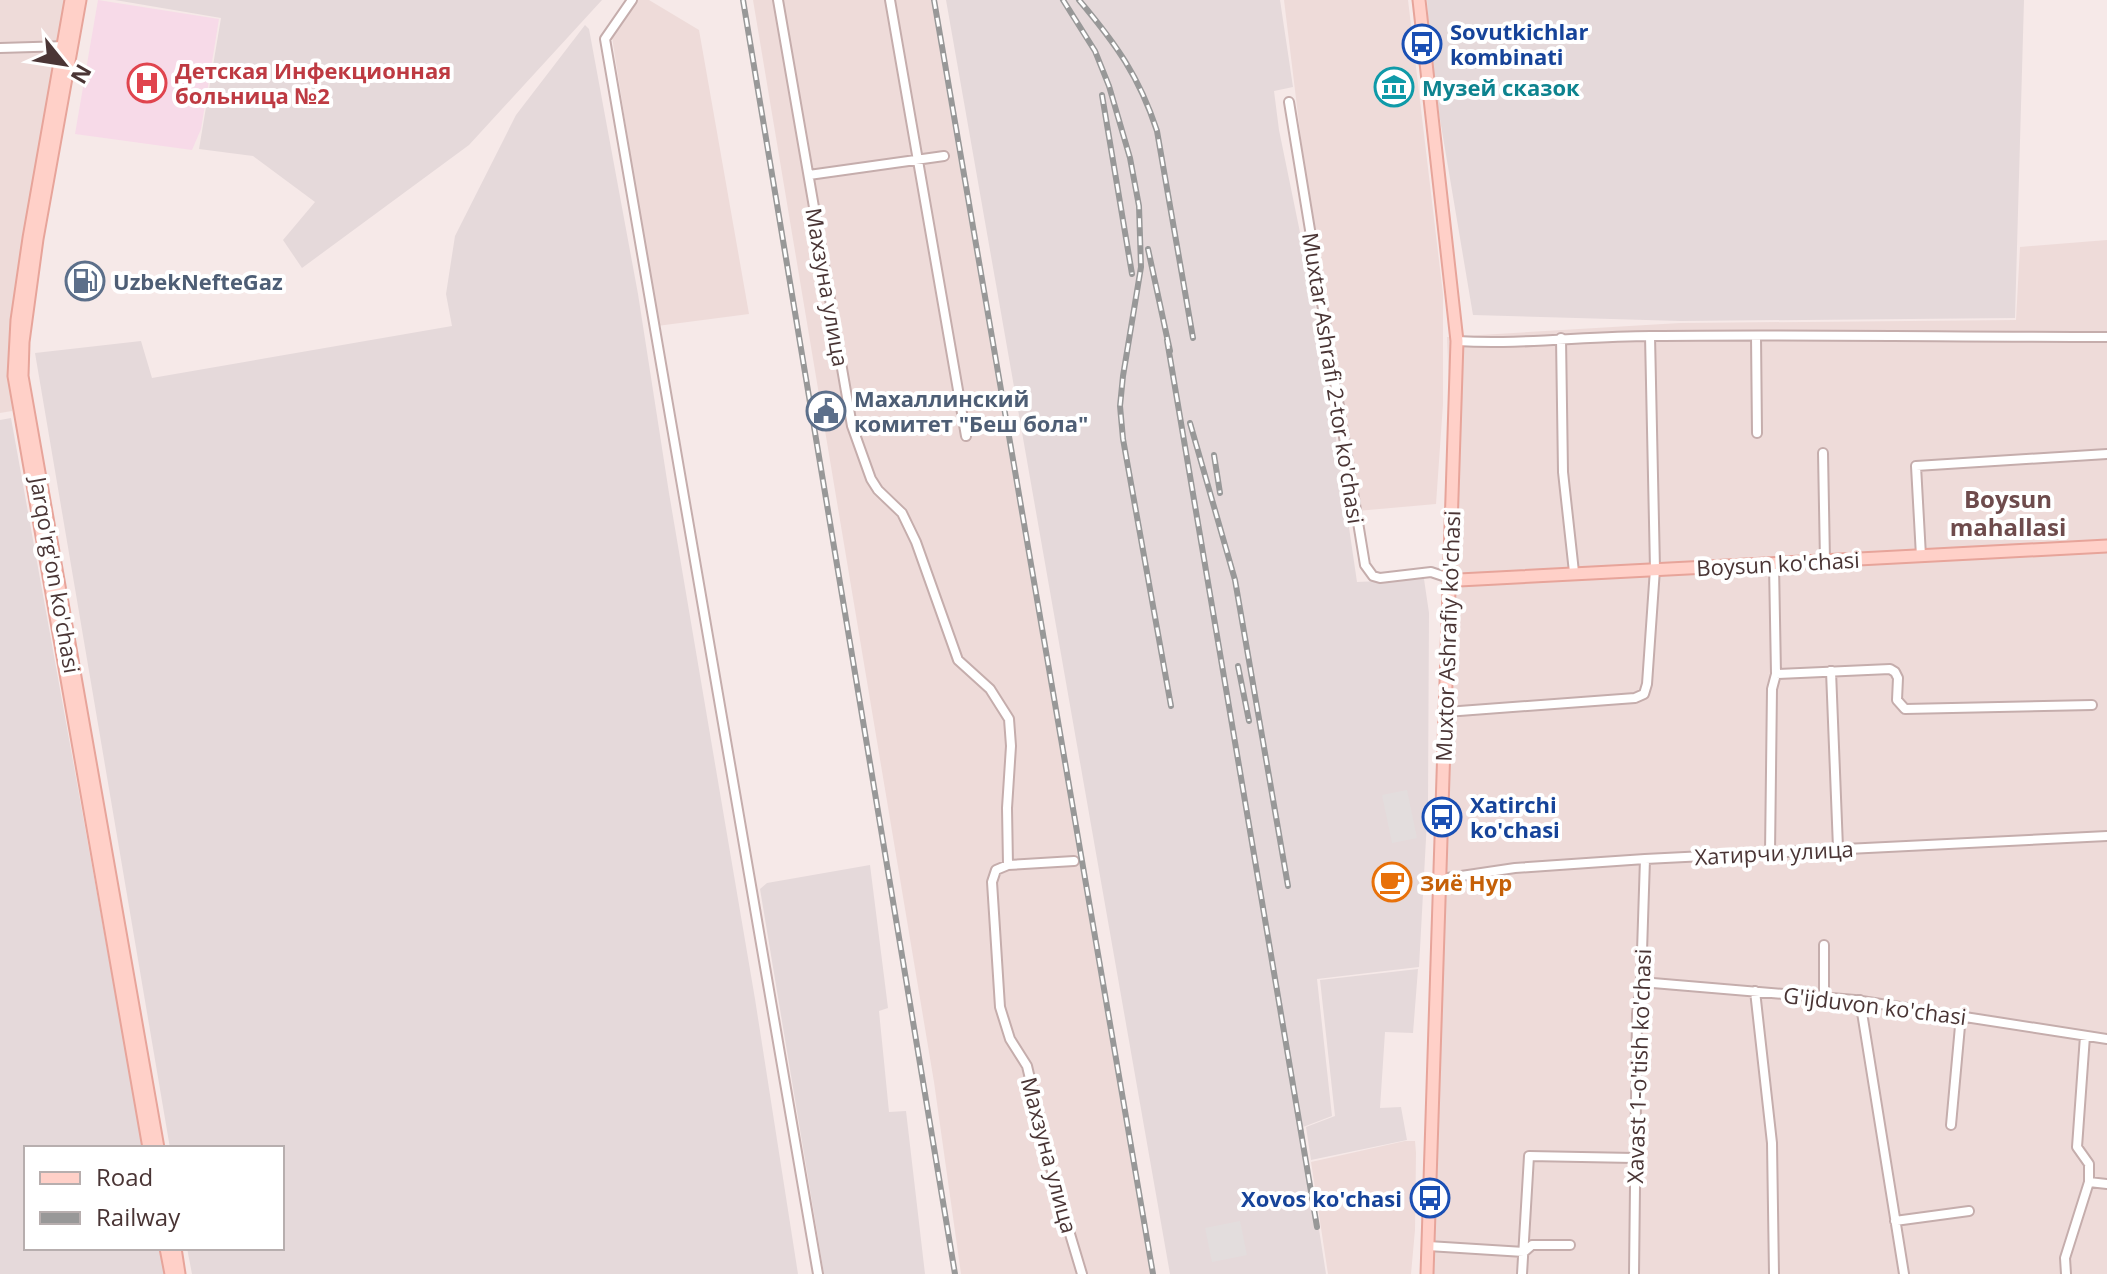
<svg xmlns="http://www.w3.org/2000/svg" width="2107" height="1274" viewBox="0 0 2107 1274" font-family="'Open Sans',sans-serif">
	<rect width="100%" height="100%" fill="#f6e9e8"/>
	<path fill="#eedbd9" d="M0,0H68L10,348L12,411L0,413Z
		M638,0H649L699,30L749,314L657,326L612,37Z
		M753,0H931L1150,1274H961L934,1082Z
		M1284,0H1408L1443,294V404L1436,504L1357,511L1314,246Z
		M2107,240V1274H1434L1456,566L1447,337L1680,323L2016,320L2020,247Z
		M1405,1141H1415L1416,1153L1415,1230L1411,1274H1328L1311,1162Z"/>
	<path fill="#e5d9da" d="M115,0H602L469,145L302,268L283,240L315,202L253,156L199,149L221,18Z
		M946,0H1280L1293,87L1274,91L1279,130L1320,330L1357,582L1424,579L1429,613L1428,802L1419,967L1317,979L1332,1116L1303,1127L1326,1274H1170Z
		M1427,0H2024L2015,318L1681,321L1473,315L1431,66Z
		M585,25L589,29L638,294L669,493L755,999L798,1274H192L187,1248H282V1148H170L35,353L141,341L152,378L452,326L446,294L455,236L516,115Z
		M11,418L143,1148H26V1248H161L165,1274H0V420Z
		M870,865L888,1008L879,1011L889,1112L906,1111L925,1274H824L760,889L767,883Z
		M1418,969L1413,1033L1385,1032L1380,1108L1401,1107L1407,1140L1311,1160L1306,1127L1335,1116L1320,980Z"/>
	<path fill="#f7dae8" d="M98,0L219,19L201,129L192,150L75,134Z"/>
	<path fill="#e3dddd" d="M1407,790L1417,838L1392,843L1382,795Z
		M1240,1221L1247,1255L1212,1262L1205,1228Z"/>
	<g fill="none" stroke-linecap="round" stroke-linejoin="round">
		<defs>
			<path id="street" d="M632,0L605,39L818,1274
				M778,0L852,426L871,479L878,490L902,513L916,542L958,660L990,689L1009,719L1011,746L1007,808L1008,865L996,870L992,882L1000,1007L1010,1039L1027,1066L1055,1184L1082,1274
				M890,0L966,436
				M0,48L67,46
				M1289,102L1365,565L1373,576L1380,578L1431,572L1449,578
				M809,175L944,156
				M1756,336L1757,433
				M1561,338L1563,472L1574,572
				M1457,341C1521,345 1586,336 1651,336C1803,334 1955,337 2107,337
				M1823,453L1825,561
				M1921,556L1916,466L2107,454
				M1831,671L1838,848
				M1776,674L1890,669L1895,672L1898,678L1897,700L1905,709L2092,705
				M1446,712L1635,698L1644,694L1647,684L1655,569L1650,336
				M1770,853L1772,689L1776,674L1774,565
				M1008,865L1074,861
				M1441,879L1515,868L1645,859L2107,836
				M1641,982L1855,1000L2107,1039
				M1755,991L1772,1143L1774,1274
				M1824,997V945
				M1860,1000L1904,1274
				M1951,1125L1961,1015
				M2089,1182L2107,1184
				M1895,1221L1969,1211
				M1428,1246L1524,1252L1532,1245H1570
				M1522,1274L1529,1156L1634,1158
				M1634,1274L1637,1014L1641,982L1645,859
				M2066,1274L2065,1258L2089,1182V1164L2077,1147L2085,1036"/>
			<path id="secondary" d="M71,0L29,238L17,320L14,376L149,1148
				M80,0L37,239L23,342L22,376L158,1148
				M1419,0L1457,341L1427,1274
				M1449,578L1459,580L2107,546
				M166,1248L171,1274
				M175,1248L179,1274"/>
		</defs>
		<use href="#street" stroke="#c5adac" stroke-width="12"/>
		<use href="#secondary" stroke="#e7a49a" stroke-width="15"/>
		<use href="#street" stroke="#fff" stroke-width="8"/>
		<use href="#secondary" stroke="#ffd0c8" stroke-width="11"/>
		<defs>
			<path id="rail" d="M743,0L955,1274
				M934,0L1153,1274
				M1063,0L1095,51L1109,86L1130,158L1139,206L1141,267L1123,376L1120,406L1123,439L1171,706
				M1079,0C1116,44 1139,76 1157,131L1193,338
				M1102,95L1132,274
				M1148,249L1170,351
				M1167,340L1317,1227
				M1190,423L1235,580L1288,886
				M1214,455L1220,493
				M1238,666L1249,721"/>
		</defs>
		<use href="#rail" stroke="#989898" stroke-width="6"/>
		<use href="#rail" stroke="#fff" stroke-width="3" stroke-dasharray="9" stroke-linecap="butt"/>
	</g>
	<defs>
		<symbol id="bus-ring" viewBox="-11 -11 22 22"><circle r="9.5" fill="#fff" stroke="#1a4fb4" stroke-width="1.5"/><path d="M-5-6H5V4H4V6H2V4H-2V6H-4V4H-5ZM-3.5-4V0h7V-4ZM-3.5 1.2v1.5H-2V1.2ZM2 1.2v1.5H3.5V1.2Z" fill="#1a4fb4"/></symbol>
		<symbol id="hospital-ring" viewBox="-11 -11 22 22"><circle r="9.5" fill="#fff" stroke="#e0444e" stroke-width="1.5"/><path d="M-5-5h3v3.5h4V-5h3V5h-3V1.5h-4V5h-3Z" fill="#e0444e"/></symbol>
		<symbol id="museum-ring" viewBox="-11 -11 22 22"><circle r="9.5" fill="#fff" stroke="#0f9aa8" stroke-width="1.5"/><path d="M0-6L6-3V-2H-6V-3ZM-5-1h2V3h-2ZM-1-1h2V3h-2ZM3-1h2V3H3ZM-6 4H6V6H-6Z" fill="#0f9aa8"/></symbol>
		<symbol id="fuel-ring" viewBox="-11 -11 22 22"><circle r="9.5" fill="#fff" stroke="#5c6f8a" stroke-width="1.5"/><path d="M-5.5-6h7V0h2V4h1.3V-2.5L3-4.5l.8-.8L6-3V5H2.5V1h-1V6h-7ZM-4.2-4.7v3.2H.2V-4.7Z" fill="#5c6f8a"/></symbol>
		<symbol id="civic-ring" viewBox="-11 -11 22 22"><circle r="9.5" fill="#fff" stroke="#5c6f8a" stroke-width="1.5"/><path d="M-.6-6.5H3V-4.5H.6V-3L4-1V1h2V6H-6V1h2V-1L-.6-3ZM-1.2 2.5V6h2.4V2.5Z" fill="#5c6f8a"/></symbol>
		<symbol id="cafe-ring" viewBox="-11 -11 22 22"><circle r="9.5" fill="#fff" stroke="#e8710a" stroke-width="1.5"/><path d="M-5.5-4.5H6V0H3Q3 3.5 0 3.5H-2.5Q-5.5 3.5-5.5 0ZM3-3.2v2h1.7v-2ZM-6 4.5H4V6H-6Z" fill="#e8710a"/></symbol>
	</defs>
	<g fill-rule="evenodd">
		<use href="#bus-ring" x="1400" y="22" width="44" height="44"/>
		<use href="#hospital-ring" x="125" y="61" width="44" height="44"/>
		<use href="#museum-ring" x="1372" y="65" width="44" height="44"/>
		<use href="#fuel-ring" x="63" y="259" width="44" height="44"/>
		<use href="#civic-ring" x="804" y="389" width="44" height="44"/>
		<use href="#bus-ring" x="1420" y="795" width="44" height="44"/>
		<use href="#cafe-ring" x="1370" y="860" width="44" height="44"/>
		<use href="#bus-ring" x="1408" y="1176" width="44" height="44"/>
	</g>
	<g text-anchor="middle" dominant-baseline="central" stroke-width="8" stroke-linejoin="round" paint-order="stroke">
		<g font-size="22" font-weight="bold" fill="#164399" stroke="#fff" text-anchor="start">
			<text x="1450" y="31">Sovutkichlar<tspan x="1450" dy="25">kombinati</tspan></text>
			<text x="1470" y="804">Xatirchi<tspan x="1470" dy="25">ko'chasi</tspan></text>
			<text x="1402" y="1198" text-anchor="end">Xovos ko'chasi</text>
		</g>
		<g font-size="22" font-weight="bold" fill="#be3a42" stroke="#fff" text-anchor="start">
			<text x="175" y="70">Детская Инфекционная<tspan x="175" dy="25">больница №2</tspan></text>
		</g>
		<g font-size="22" font-weight="bold" fill="#0d838f" stroke="#fff" text-anchor="start">
			<text x="1422" y="87">Музей сказок</text>
		</g>
		<g font-size="22" font-weight="bold" fill="#4e5e75" stroke="#fff" text-anchor="start">
			<text x="113" y="281">UzbekNefteGaz</text>
			<text x="854" y="398">Махаллинский<tspan x="854" dy="25">комитет "Беш бола"</tspan></text>
		</g>
		<g font-size="22" fill="#4a3535" stroke="#fff">
			<text transform="translate(828 287) rotate(80)">Махзуна улица</text>
			<text transform="translate(1334 378) rotate(81)">Muxtar Ashrafi 2-tor ko'chasi</text>
			<text transform="translate(1778 563) rotate(-3)">Boysun ko'chasi</text>
			<text transform="translate(56 575) rotate(80)">Jarqo'rg'on ko'chasi</text>
			<text transform="translate(1447 636) rotate(-88)">Muxtor Ashrafiy ko'chasi</text>
			<text transform="translate(1774 852) rotate(-3)">Хатирчи улица</text>
			<text transform="translate(1875 1005) rotate(7)">G'ijduvon ko'chasi</text>
			<text transform="translate(1638 1066) rotate(-88)">Xavast 1-o'tish ko'chasi</text>
			<text transform="translate(1050 1155) rotate(75)">Махзуна улица</text>
		</g>
		<g font-size="22" font-weight="bold" fill="#c56008" stroke="#fff" text-anchor="start">
			<text x="1420" y="882">Зиё Нур</text>
		</g>
		<g font-size="24" font-weight="bold" fill="#6e4b4c" stroke="#fff">
			<text x="2008" y="498">Boysun<tspan x="2008" dy="28">mahallasi</tspan></text>
		</g>
	</g>
	<rect x="24" y="1146" width="260" height="104" fill="#ffffff" stroke="#b7aeae" stroke-width="2"/>
	<rect x="40" y="1172" width="40" height="12" fill="#ffd0c8" stroke="#b7aeae" stroke-width="2"/>
	<text x="96" y="1186" font-size="24" fill="#4a3535">Road</text>
	<rect x="40" y="1212" width="40" height="12" fill="#989898" stroke="#b7aeae" stroke-width="2"/>
	<text x="96" y="1226" font-size="24" fill="#4a3535">Railway</text>
	<g transform="translate(64 64) rotate(120)" stroke="#ffffff" stroke-width="6" paint-order="stroke">
	<path d="M0-6L14 30L0 20L-14 30Z" fill="#4a3535"/>
	<text y="-12" font-size="22" font-weight="bold" text-anchor="middle" fill="#4a3535">N</text>
	</g>
</svg>
